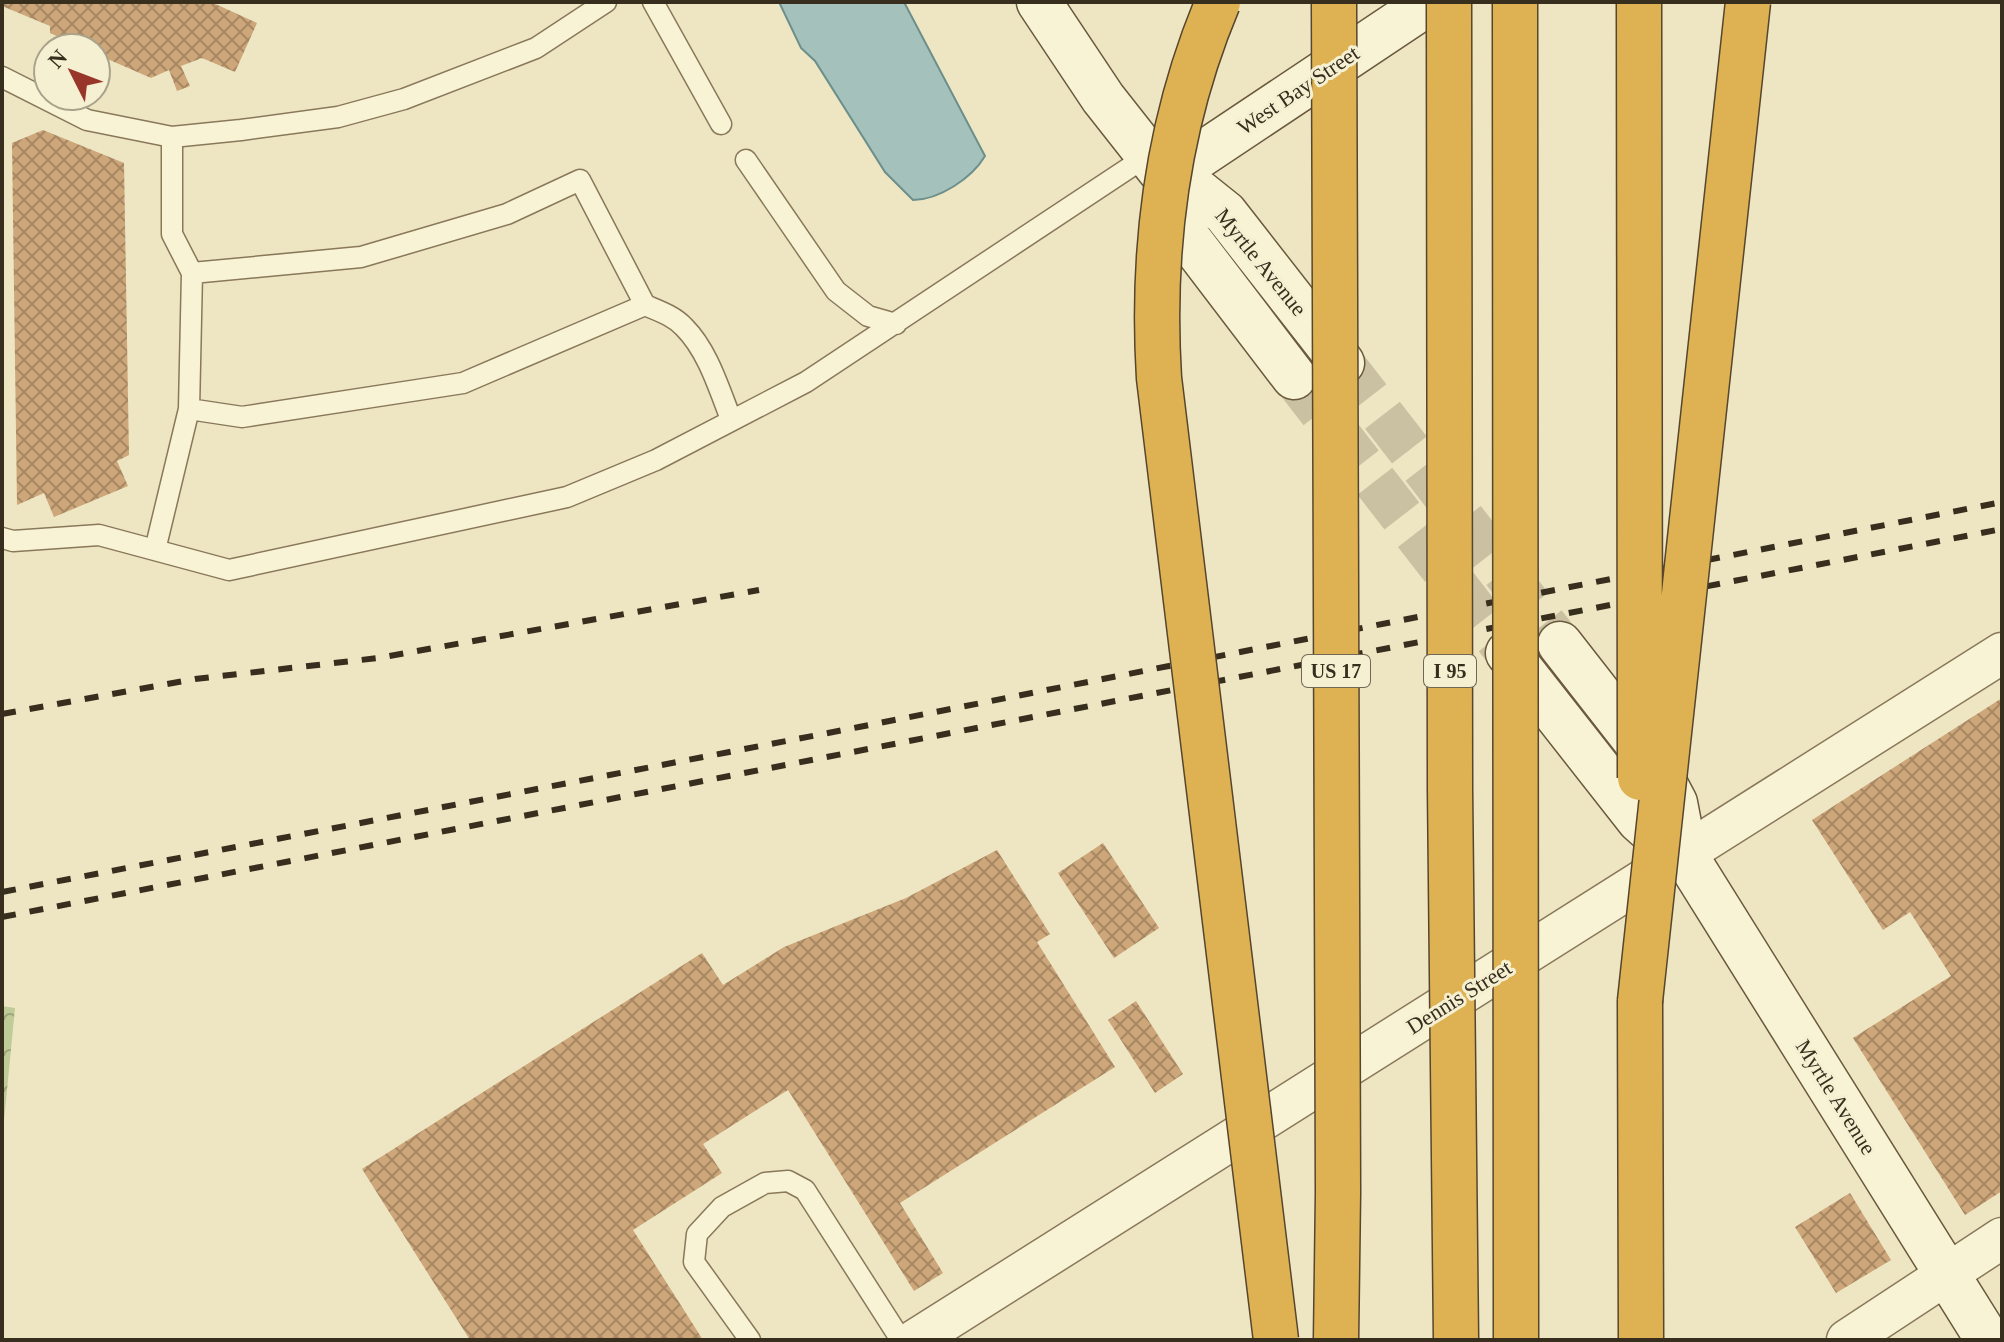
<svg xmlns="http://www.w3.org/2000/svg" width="2004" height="1342" viewBox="0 0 2004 1342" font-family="Georgia,serif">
	<defs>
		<pattern id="forest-crowns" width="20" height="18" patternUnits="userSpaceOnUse" patternTransform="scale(2)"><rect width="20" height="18" fill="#c0cc97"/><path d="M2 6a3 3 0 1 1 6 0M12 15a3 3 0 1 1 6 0" fill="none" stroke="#9da67b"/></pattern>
		<pattern id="building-cross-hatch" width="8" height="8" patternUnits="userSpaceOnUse" patternTransform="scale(2)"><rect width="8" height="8" fill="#cda679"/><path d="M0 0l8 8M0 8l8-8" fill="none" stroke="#a78863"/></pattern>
	</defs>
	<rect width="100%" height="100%" fill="#eee6c3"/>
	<path fill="url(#forest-crowns)" d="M2,1006L15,1008L4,1121L2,1122Z"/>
	<path fill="#a5c1bc" stroke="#6c8f8b" stroke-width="2" d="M779,2H904L985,156C972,178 939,200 913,200L885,172L815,61L801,48Z"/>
	<path fill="url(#building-cross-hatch)" d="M2,2H211L257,23L235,72L202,58L181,66L190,86L177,91L169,70L151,78L96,54V48H83L50,33V26L2,6Z
		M43,130L124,163L129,455L117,461L128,486L54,517L44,493L17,505L12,143Z
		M2002,698V1191L1965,1215L1853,1038L1951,976L1910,912L1883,930L1812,820Z
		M1103,843L1159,928L1114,958L1058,873Z
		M997,850L1050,934L1037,942L1115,1067L900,1203L943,1273L914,1291L788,1090L703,1144L722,1173L633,1230L703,1340H470L362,1169L702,953L723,985L784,947L906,898Z
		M1136,1001L1183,1074L1155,1093L1108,1020Z
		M1850,1193L1891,1260L1836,1293L1795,1227Z"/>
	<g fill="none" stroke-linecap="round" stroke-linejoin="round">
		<path stroke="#cac1a2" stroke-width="44" stroke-dasharray="44 22" stroke-linecap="butt" d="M1342,363L1560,644
			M1294,377L1508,653"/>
		<defs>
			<path id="lane" d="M653,2L721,124
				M2,77L87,120L172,137L241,130L338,117L404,99L536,48L606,2
				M746,160L836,291L868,316L896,324
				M645,305C659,311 674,316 684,327C708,351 719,389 731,419
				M189,409L242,417L463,383L645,305L580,180L507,214L361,257L192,273
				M2,538L13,541L99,535L229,570L567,497L656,460L806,382L1147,156
				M155,550L189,409L192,273L172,234V137
				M750,1340L694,1262L697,1234L722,1207L765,1183L788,1181L805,1190L901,1340"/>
			<path id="street" d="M915,1340L2002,653
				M1847,1340L2002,1238"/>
			<path id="secondary" d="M1039,2L1103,98L1166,178L1178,218L1188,238L1294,377
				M1166,178L1430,2
				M1166,178L1200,193L1225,213L1342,363
				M1560,644L1656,767L1675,803L1685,855L1988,1340
				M1508,653L1639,820L1667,845L1685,855"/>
			<path id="highway" d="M1640,1001L1641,1340"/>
		</defs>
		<use href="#lane" stroke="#89785a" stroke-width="23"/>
		<use href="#street" stroke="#89785a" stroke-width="43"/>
		<use href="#secondary" stroke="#6a593d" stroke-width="47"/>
		<use href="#highway" stroke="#56462e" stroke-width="47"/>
		<use href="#lane" stroke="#f9f3d6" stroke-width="20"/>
		<use href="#street" stroke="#f9f3d6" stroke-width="40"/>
		<use href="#secondary" stroke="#f9f3d6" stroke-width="44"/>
		<use href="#highway" stroke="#deb253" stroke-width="44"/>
		<path stroke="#382e1e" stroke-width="6" stroke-dasharray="14 14" stroke-linecap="butt" d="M2,714L195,679L378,658L759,590
			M2,892L859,727L2002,502
			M2,917L2002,529"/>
		<defs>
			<path id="highway-bridge" d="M1218,2C1167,123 1151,248 1159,378L1276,1340
				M1334,2L1338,1193L1336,1340
				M1449,2L1450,789L1456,1340
				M1515,2L1516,1340
				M1639,2L1640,778
				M1640,1001L1748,2"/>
		</defs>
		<use href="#highway-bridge" stroke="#56462e" stroke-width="47" stroke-linecap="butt"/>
		<use href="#highway-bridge" stroke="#deb253" stroke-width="44"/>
	</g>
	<g text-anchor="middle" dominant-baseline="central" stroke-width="6" stroke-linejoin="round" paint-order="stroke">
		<g fill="#f6f0d3" stroke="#716854" stroke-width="2">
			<rect x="1302" y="655" width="68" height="32" rx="6"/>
			<rect x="1424" y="655" width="52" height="32" rx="6"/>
		</g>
		<g font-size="20" font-weight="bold" fill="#382e1e">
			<text x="1336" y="671">US 17</text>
			<text x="1450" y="671">I 95</text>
		</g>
		<g font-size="22" fill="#382e1e" stroke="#f6f0d3">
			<text transform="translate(1298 90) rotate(-34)">West Bay Street</text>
			<text transform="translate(1261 262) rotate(51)">Myrtle Avenue</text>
			<text transform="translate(1459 997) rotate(-32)">Dennis Street</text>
			<text transform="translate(1836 1097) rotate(58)">Myrtle Avenue</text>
		</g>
	</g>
	<rect width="2004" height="1342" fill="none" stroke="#382e1e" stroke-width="8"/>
	<g transform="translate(72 72) rotate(312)"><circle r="38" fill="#f6f0d3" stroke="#aaa28b" stroke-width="2"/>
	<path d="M0-6L14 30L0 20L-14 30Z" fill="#983629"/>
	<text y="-12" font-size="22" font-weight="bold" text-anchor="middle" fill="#382e1e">N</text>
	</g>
</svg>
